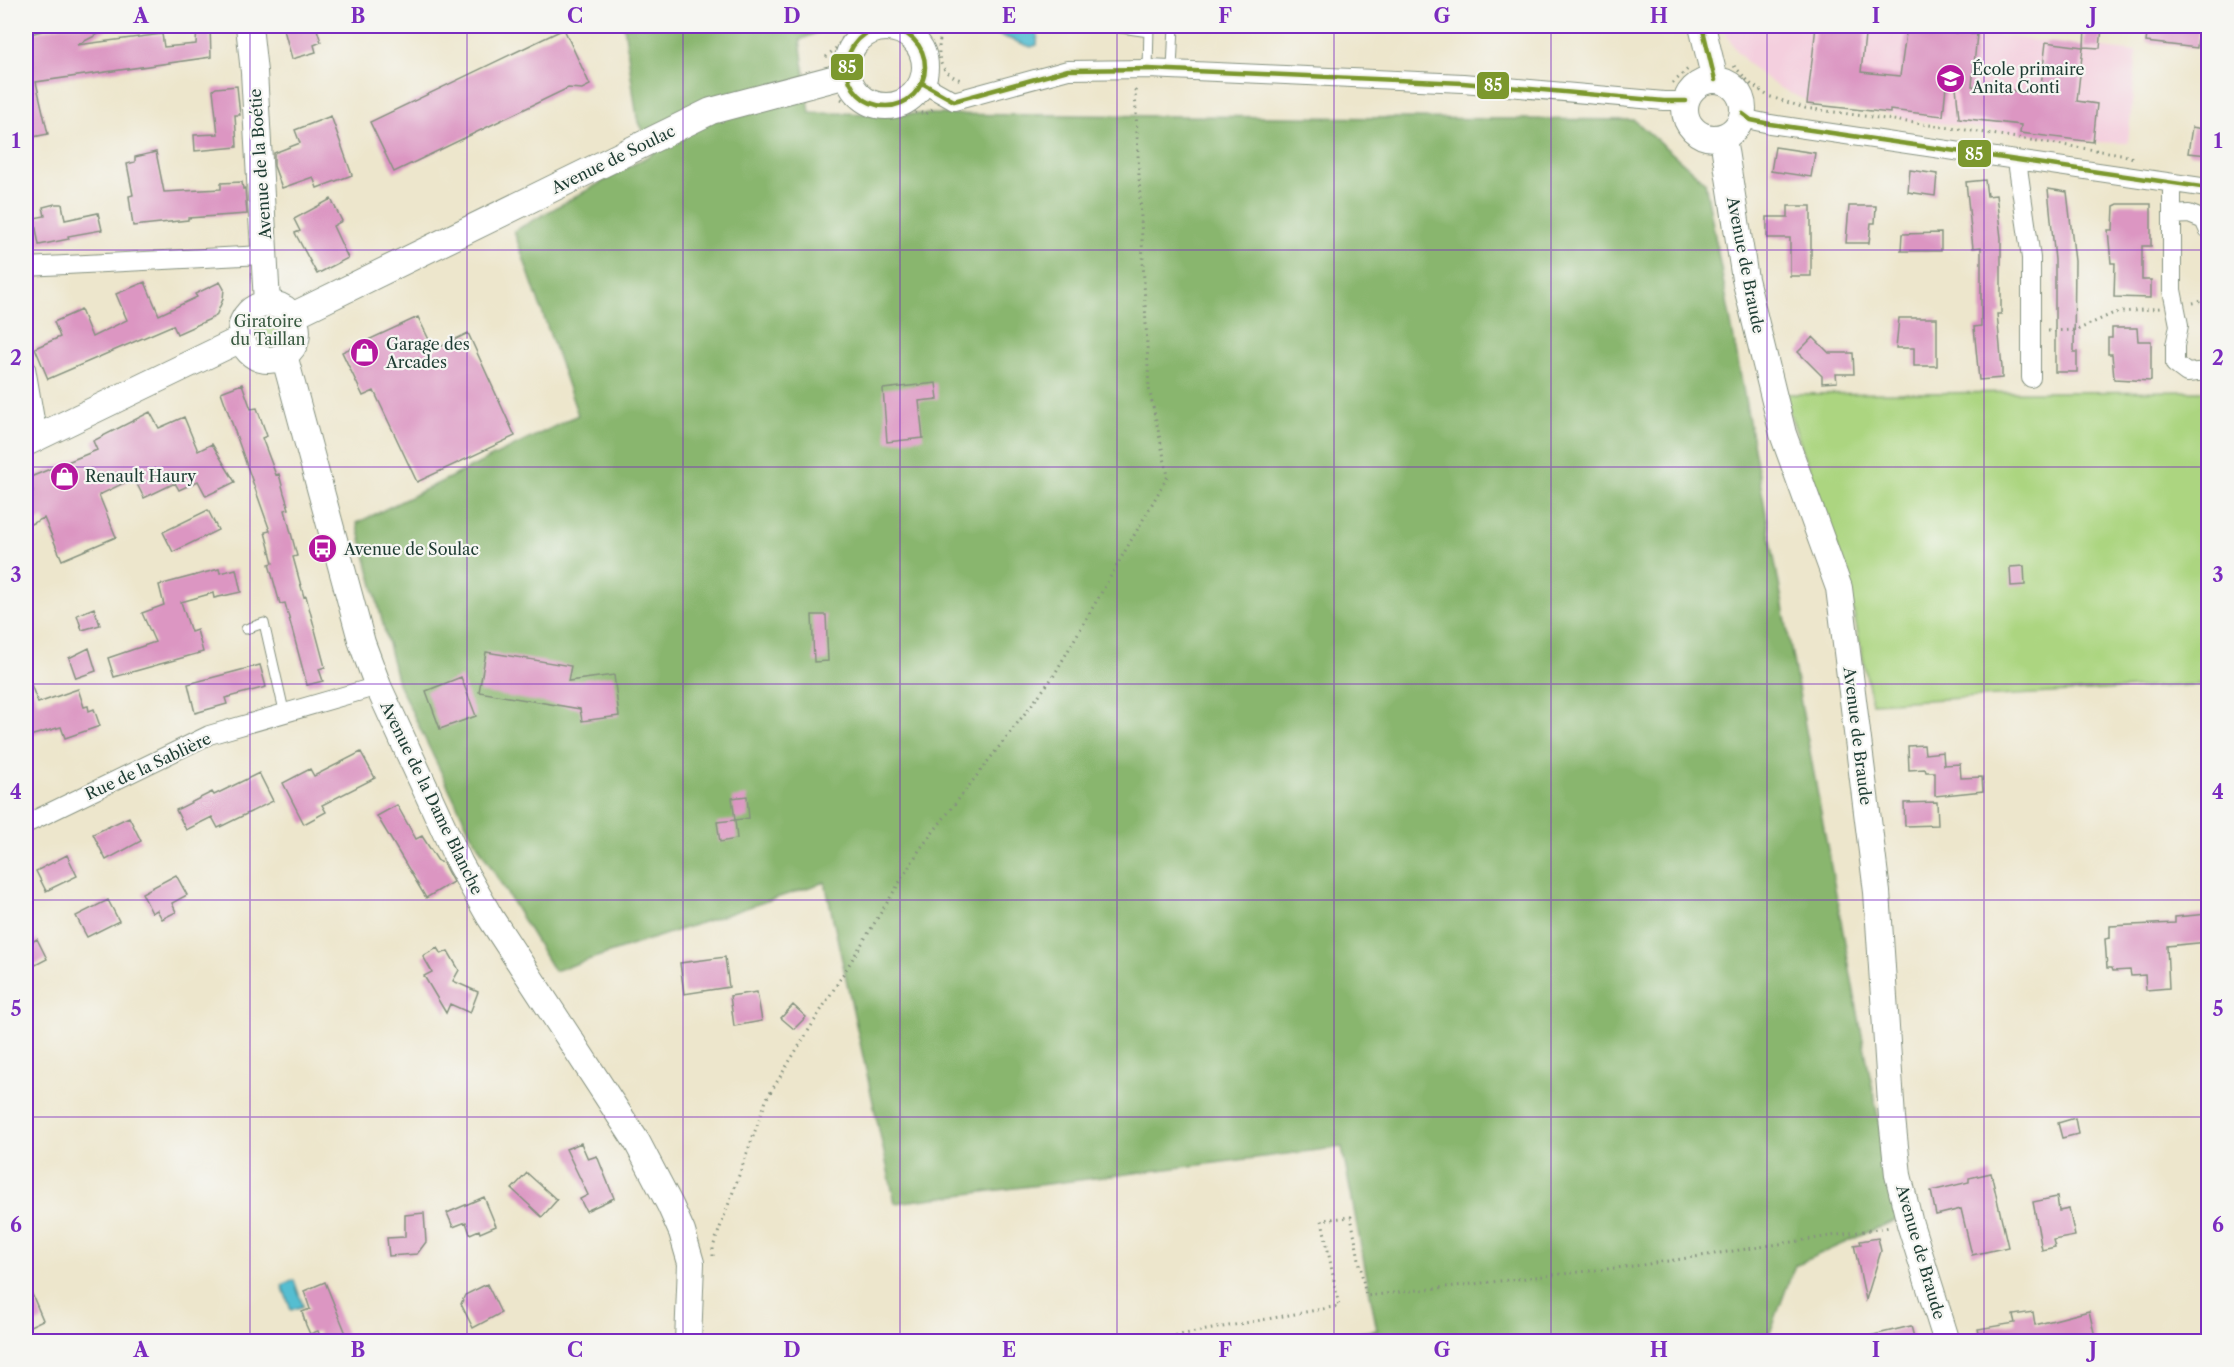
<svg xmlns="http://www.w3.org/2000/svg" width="2234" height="1367" viewBox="0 0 2234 1367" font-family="'Libre Caslon Text',serif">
	<rect width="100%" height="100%" fill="#f6f6f2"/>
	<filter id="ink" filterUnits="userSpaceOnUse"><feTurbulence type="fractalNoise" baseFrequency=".0167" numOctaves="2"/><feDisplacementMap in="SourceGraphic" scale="12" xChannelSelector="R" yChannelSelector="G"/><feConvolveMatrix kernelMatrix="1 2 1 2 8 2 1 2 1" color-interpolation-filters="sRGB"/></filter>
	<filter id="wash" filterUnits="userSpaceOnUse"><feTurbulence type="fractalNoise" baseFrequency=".008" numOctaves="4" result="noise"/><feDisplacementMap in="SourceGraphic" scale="24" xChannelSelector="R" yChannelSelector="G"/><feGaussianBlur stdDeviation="1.35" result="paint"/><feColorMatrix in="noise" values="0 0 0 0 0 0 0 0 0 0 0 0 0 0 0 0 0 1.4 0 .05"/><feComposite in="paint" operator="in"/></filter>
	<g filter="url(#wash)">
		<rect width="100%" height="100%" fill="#ede6cc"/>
		<path fill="#f4cfde" d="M1722,26H1904L1956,32L1957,26H1990L1991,35L2137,52L2128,143L2093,142L1905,119L1890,113L1807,104L1805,100L1778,87L1755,70L1737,52Z"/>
		<path fill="#acd580" stroke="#66895a" stroke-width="1.5" d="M248 331a20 20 0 1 1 40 0a20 20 0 1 1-40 0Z
			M2208,391V684L1872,703L1845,570L1783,394Z"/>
		<path fill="#89b66e" stroke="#547a51" stroke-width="1.5" d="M624,26H831L800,40L810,113L1634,120L1705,182L1862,1035L1898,1219L1795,1265L1767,1341L1299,1342L1377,1330L1342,1147L895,1203L825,882L554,971L471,834L398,683L357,523L578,415L514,231L654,153L637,118Z"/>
		<path fill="#54bed1" stroke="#3a7e82" stroke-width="1.5" d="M980,26H1038L1037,45L1031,47L983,29Z
			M294,1280L303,1306L291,1310L282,1285Z"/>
		<g id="blocks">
			<path fill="#dc96c2" d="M61,26H114L77,45L162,34L164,47L196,44L197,26H210L211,57L36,82L48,134L33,137L26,99V35Z
				M283,26H316L321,42L314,45L316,52L292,59Z
				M1816,26H1866L1861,72L1900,76L1907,26L1957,33L1958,26H1973L1971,34H1977L1972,86L2040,94L2046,42L2083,47L2077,101L2097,104L2093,142L2020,133L2021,125L1959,118L1955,76H1947L1943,116L1890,110V113L1807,104Z
				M2148,26H2199L2197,48L2146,42Z
				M2085,27L2102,28L2100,48L2084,47Z
				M564,29L590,85L582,89L568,88L394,172L370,122Z
				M237,86L240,115H235L237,147L195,151L194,135L218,134L213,90L216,88Z
				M331,116L352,175L317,188L313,177L282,188L274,166V153L300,143L295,130Z
				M2192,127L2208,130V155L2188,153Z
				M1775,147L1815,153L1811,177L1771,171Z
				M156,152L164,192L221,189V183L242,182L243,189L245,188L247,214L188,218V220L133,226L129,196L133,195L127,164L135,162V157Z
				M1910,170L1937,174L1935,196L1908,192Z
				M1985,180L1987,196L1996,195L2001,238V314H1997L2002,368V378L1979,380L1974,327L1981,326V247L1973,248L1966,182Z
				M2048,189L2067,192L2075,261L2074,352H2077V372H2055V260Z
				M331,199L342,221L333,226L348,258L317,274L295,233L300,231L294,219Z
				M55,204H62L65,220L98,213L102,230L68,236L69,239L39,245L34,218L45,216L43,207Z
				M2118,204H2151V246H2142V280H2151V298L2114,297L2115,263H2111L2108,230H2113L2114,206Z
				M1788,206H1811V276H1790V238H1767V217H1788Z
				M1849,206H1876L1875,223H1871L1869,243H1846Z
				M1941,233V251H1901L1902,234Z
				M145,282L159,315L197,297L195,294L220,282L224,289L223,299L216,316L208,320L177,334L173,325L48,379L35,348L60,337L54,322L81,310L92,337L127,320L116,294Z
				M418,317L434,350L468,333L515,436L417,482L374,391L363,396L342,352Z
				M1899,318H1937V366H1914V348H1896Z
				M2112,328H2137L2138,341H2151V381L2114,379L2112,354H2108V338H2112Z
				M1813,337L1829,353H1853L1854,374H1836L1837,382L1822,383V376L1798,352Z
				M936,383L938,399L919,401L923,438L887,442L883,389Z
				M242,384L251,409L257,408L267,436L262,438L276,475L279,474L284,493L289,509L285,510L297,556L293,557L304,597L306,596L325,667L319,669L323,681L307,685L285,603L280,604L269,564L273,563L265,532L270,531L221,392Z
				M150,412L159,428L184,417L198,451L212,444L235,482L206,496L198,481L179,490L175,483L144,498L134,478L99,495L116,537L62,560L44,518L26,526V494L33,491L28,478L97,450L93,441Z
				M208,510L218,530L173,552L163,532Z
				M2024,566L2025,585L2011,586L2010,567Z
				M219,569L220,573L236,569L241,592L214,598L213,593L181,602L191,632L197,630L203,652L114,677L108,658L155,642L142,613L164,605L159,585Z
				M94,608L100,625L82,630L77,615Z
				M812,615H826L828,661L814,662Z
				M89,648L96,671L76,678L69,658Z
				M486,652L571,666L568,681L614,675L619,716L582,721L580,709L479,692Z
				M260,665L266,687L225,698L227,704L195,713L188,684Z
				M26,674H27L38,703L78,689L84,707L88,706L89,711L94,709L100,726L65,738L61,727L26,737Z
				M461,677L476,716L440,729L426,691Z
				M1924,745L1925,754L1943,752L1944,765L1960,764L1961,778L1982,777L1983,791L1935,796V772H1926L1925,769L1909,770L1908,746Z
				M361,752L375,778L322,805L326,812L304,824L283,783L310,769L314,776Z
				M259,773L273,801L218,828L212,817L186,830L176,810L212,792L214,795Z
				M747,796L749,818L735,820L732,798Z
				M1937,802L1938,825L1905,826L1904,803Z
				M397,805L416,839L422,836L438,861L443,863L453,882L426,898L377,816Z
				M129,817L141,841L106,860L93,834Z
				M735,820L737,839L720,842L717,822Z
				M67,855L77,876L46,891L36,871Z
				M176,875L187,895L172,903L176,912L162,919L157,910L152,913L142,893Z
				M108,900L119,921L87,937L76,916Z
				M2208,914V942L2167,946L2169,988L2146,990L2145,975L2131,976L2130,970L2113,971L2112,968H2107L2105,939L2110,938V926L2175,923V917Z
				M37,939L47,959L26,970V945Z
				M437,948L441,954L448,951L459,970L453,981L478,992L470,1013L450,1004L446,1013L424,976L432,972L423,956Z
				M725,957L729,987L684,994L680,963Z
				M757,992L762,1021L734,1026L730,996Z
				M793,1005L806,1017L794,1029L781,1018Z
				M2075,1118L2078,1134L2062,1138L2058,1123Z
				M581,1143L588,1159L597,1156L614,1198L586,1211L580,1199L588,1195L566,1149Z
				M527,1173L557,1200L542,1217L512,1189Z
				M1991,1173L2008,1247L1972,1255L1961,1209L1936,1215L1931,1191L1969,1182V1178Z
				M484,1197L496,1226L480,1233L479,1230L470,1234L466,1222L453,1227L447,1213Z
				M2057,1197L2059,1211L2069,1209L2075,1236L2053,1240L2055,1247L2042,1250L2033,1202Z
				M424,1213L426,1242L417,1254L389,1256L387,1238L405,1237V1215Z
				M1878,1238L1881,1251L1866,1300L1854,1245L1861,1244L1860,1241Z
				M26,1280L43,1320L26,1328Z
				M325,1282L349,1341H322L318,1331L310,1334L306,1325L302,1312L310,1309L304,1291Z
				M487,1284L501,1313L473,1328L461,1304L465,1295Z
				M2089,1311L2096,1341H1981L1978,1329L2015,1323L2013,1315L2033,1312L2035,1325Z
				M1911,1326L1915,1341H1870L1869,1336Z"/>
		</g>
	</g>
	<g filter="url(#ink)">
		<use href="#blocks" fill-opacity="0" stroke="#869280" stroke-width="1.5"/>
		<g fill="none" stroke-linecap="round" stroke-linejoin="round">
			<defs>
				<path id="lane" d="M1114,26V27L1149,32
					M1148,69L1149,26
					M1172,69L1174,26
					M246,629L264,623L285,715"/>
				<path id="street" d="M922,83L954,101L1068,70L1148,69L1463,83L1664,101H1686
					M1743,114L1751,120L1770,124L2208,188
					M2017,161L2031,258V378
					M2172,184V290L2179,325L2175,346V364L2187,373L2208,371
					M2173,215L2189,214L2204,220L2208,229
					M26,267L265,255
					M26,368L38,437
					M26,824L209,735L378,686"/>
				<path id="secondary" d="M249,26L254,72L267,303
					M1702,26L1715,80
					M847 67a39 39 0 1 1 78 0a39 39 0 1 1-78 0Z
					M1685 109a29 29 0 1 1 58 0a29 29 0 1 1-58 0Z
					M1723,138L1745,279L1783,434L1839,588L1877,892L1892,1118L1898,1175L1910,1224L1947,1342
					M241 332a28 28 0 1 1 56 0a28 28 0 1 1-56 0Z
					M292,316L711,111L847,75
					M284,355L362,643L378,686L460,864L490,917L637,1142L670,1205L682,1232L691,1263L688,1342
					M26,443L241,339"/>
			</defs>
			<use href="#lane" stroke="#869280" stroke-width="11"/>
			<use href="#street" stroke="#869280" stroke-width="20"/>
			<use href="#secondary" stroke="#869280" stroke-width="28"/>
			<path stroke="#869280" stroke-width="3" stroke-dasharray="1.5 4.5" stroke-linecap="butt" d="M936,26L942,28C937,52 935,71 961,80
				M826,57L836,48L851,26
				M1734,66L1751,84L1768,96L1805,108L1966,130L2121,154L2133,158
				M1673,83L1690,67
				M841,99C857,107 871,118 890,117C903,116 913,110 926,114L933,109
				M2193,303L2208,300
				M2048,331L2077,330L2114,313L2160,308
				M713,1256V1247L767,1098L920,849L1053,677L1168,476L1149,388L1135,91L1138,86
				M1140,1342L1339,1306L1322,1220L1351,1217L1366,1296L1642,1265L1890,1227"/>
			<use href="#lane" stroke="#fff" stroke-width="9"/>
			<use href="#street" stroke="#fff" stroke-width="18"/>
			<use href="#secondary" stroke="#fff" stroke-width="26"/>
			<defs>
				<path id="bus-1" d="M1702,26L1715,80
					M847 67a39 39 0 1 1 78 0a39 39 0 1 1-78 0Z
					M922,83L954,101L1068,70L1148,69L1463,83L1664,101H1686
					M1743,114L1751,120L1770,124L2208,188"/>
			</defs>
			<use href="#bus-1" stroke="#f6f6f2" stroke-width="9"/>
			<use href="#bus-1" stroke="#7c982e" stroke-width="4.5"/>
		</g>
	</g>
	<path fill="none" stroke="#7b2cbf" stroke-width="1.5" stroke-opacity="0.55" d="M250,26V1342M467,26V1342M683,26V1342M900,26V1342M1117,26V1342M1334,26V1342M1551,26V1342M1767,26V1342M1984,26V1342M26,250H2208M26,467H2208M26,684H2208M26,900H2208M26,1117H2208"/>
	<defs>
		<symbol id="school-disc" viewBox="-11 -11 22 22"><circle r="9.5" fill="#b5179e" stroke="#f6f6f2"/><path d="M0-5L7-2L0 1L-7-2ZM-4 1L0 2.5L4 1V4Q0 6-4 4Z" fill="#fff"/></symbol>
		<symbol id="shop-disc" viewBox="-11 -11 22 22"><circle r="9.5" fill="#b5179e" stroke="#f6f6f2"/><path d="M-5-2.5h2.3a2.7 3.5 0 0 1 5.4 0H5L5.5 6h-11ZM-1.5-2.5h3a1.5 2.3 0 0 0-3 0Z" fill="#fff"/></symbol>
		<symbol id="bus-disc" viewBox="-11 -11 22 22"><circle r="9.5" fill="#b5179e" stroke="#f6f6f2"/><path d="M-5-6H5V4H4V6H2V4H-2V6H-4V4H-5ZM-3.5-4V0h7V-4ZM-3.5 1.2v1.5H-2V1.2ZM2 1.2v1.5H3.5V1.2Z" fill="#fff"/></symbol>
	</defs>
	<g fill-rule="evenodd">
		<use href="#school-disc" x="1934" y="62" width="33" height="33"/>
		<use href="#shop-disc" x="348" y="336" width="33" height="33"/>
		<use href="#shop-disc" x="48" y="460" width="33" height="33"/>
		<use href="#bus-disc" x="306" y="532" width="33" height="33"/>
	</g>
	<g text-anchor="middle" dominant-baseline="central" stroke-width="4.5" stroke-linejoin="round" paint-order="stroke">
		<g font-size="16" fill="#1f3d34" stroke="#f6f6f2" text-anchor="start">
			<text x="1972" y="69">École primaire<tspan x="1972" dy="18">Anita Conti</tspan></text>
			<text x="386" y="344">Garage des<tspan x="386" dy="18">Arcades</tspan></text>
			<text x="85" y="476">Renault Haury</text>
			<text x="344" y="549">Avenue de Soulac</text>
		</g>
		<g font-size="16" fill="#1f3d34" stroke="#f6f6f2">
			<text transform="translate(613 159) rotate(-26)">Avenue de Soulac</text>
			<text transform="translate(260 164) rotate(-94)">Avenue de la Boétie</text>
			<text transform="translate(1746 265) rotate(79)">Avenue de Braude</text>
			<text transform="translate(1858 736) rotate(83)">Avenue de Braude</text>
			<text transform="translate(148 766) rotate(-25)">Rue de la Sablière</text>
			<text transform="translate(432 798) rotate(64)">Avenue de la Dame Blanche</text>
			<text transform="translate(1921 1252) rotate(74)">Avenue de Braude</text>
		</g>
		<g font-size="16" fill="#3b5b43" stroke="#f6f6f2">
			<text x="268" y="321">Giratoire<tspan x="268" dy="18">du Taillan</tspan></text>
		</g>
	</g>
	<g stroke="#f6f6f2" stroke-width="2">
		<rect x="830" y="53" width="34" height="28" rx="6" fill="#7c982e"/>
		<rect x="1476" y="71" width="34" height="29" rx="6" fill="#7c982e"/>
		<rect x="1957" y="139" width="35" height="29" rx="6" fill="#7c982e"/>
	</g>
	<g font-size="16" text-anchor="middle" font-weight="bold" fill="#fff">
		<text x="847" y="73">85</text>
		<text x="1493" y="91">85</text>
		<text x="1974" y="160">85</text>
	</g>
	<rect width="2234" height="1367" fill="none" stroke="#f6f6f2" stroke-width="66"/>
	<rect x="33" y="33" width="2168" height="1301" fill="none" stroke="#7b2cbf" stroke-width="2"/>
	<g font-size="20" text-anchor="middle" font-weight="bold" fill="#7b2cbf">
		<text x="141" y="23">A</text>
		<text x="358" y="23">B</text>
		<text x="575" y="23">C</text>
		<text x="792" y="23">D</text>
		<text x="1009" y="23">E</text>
		<text x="1225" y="23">F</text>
		<text x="1442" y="23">G</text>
		<text x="1659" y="23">H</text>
		<text x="1876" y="23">I</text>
		<text x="2093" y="23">J</text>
		<text x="16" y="148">1</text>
		<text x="2218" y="148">1</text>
		<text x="16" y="365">2</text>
		<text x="2218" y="365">2</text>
		<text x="16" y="582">3</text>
		<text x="2218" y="582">3</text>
		<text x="16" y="799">4</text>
		<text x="2218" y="799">4</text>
		<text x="16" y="1016">5</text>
		<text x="2218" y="1016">5</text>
		<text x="16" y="1232">6</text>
		<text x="2218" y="1232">6</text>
		<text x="141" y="1357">A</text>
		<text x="358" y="1357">B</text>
		<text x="575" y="1357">C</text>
		<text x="792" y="1357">D</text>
		<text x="1009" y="1357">E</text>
		<text x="1225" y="1357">F</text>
		<text x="1442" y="1357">G</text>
		<text x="1659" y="1357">H</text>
		<text x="1876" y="1357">I</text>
		<text x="2093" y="1357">J</text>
	</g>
</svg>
